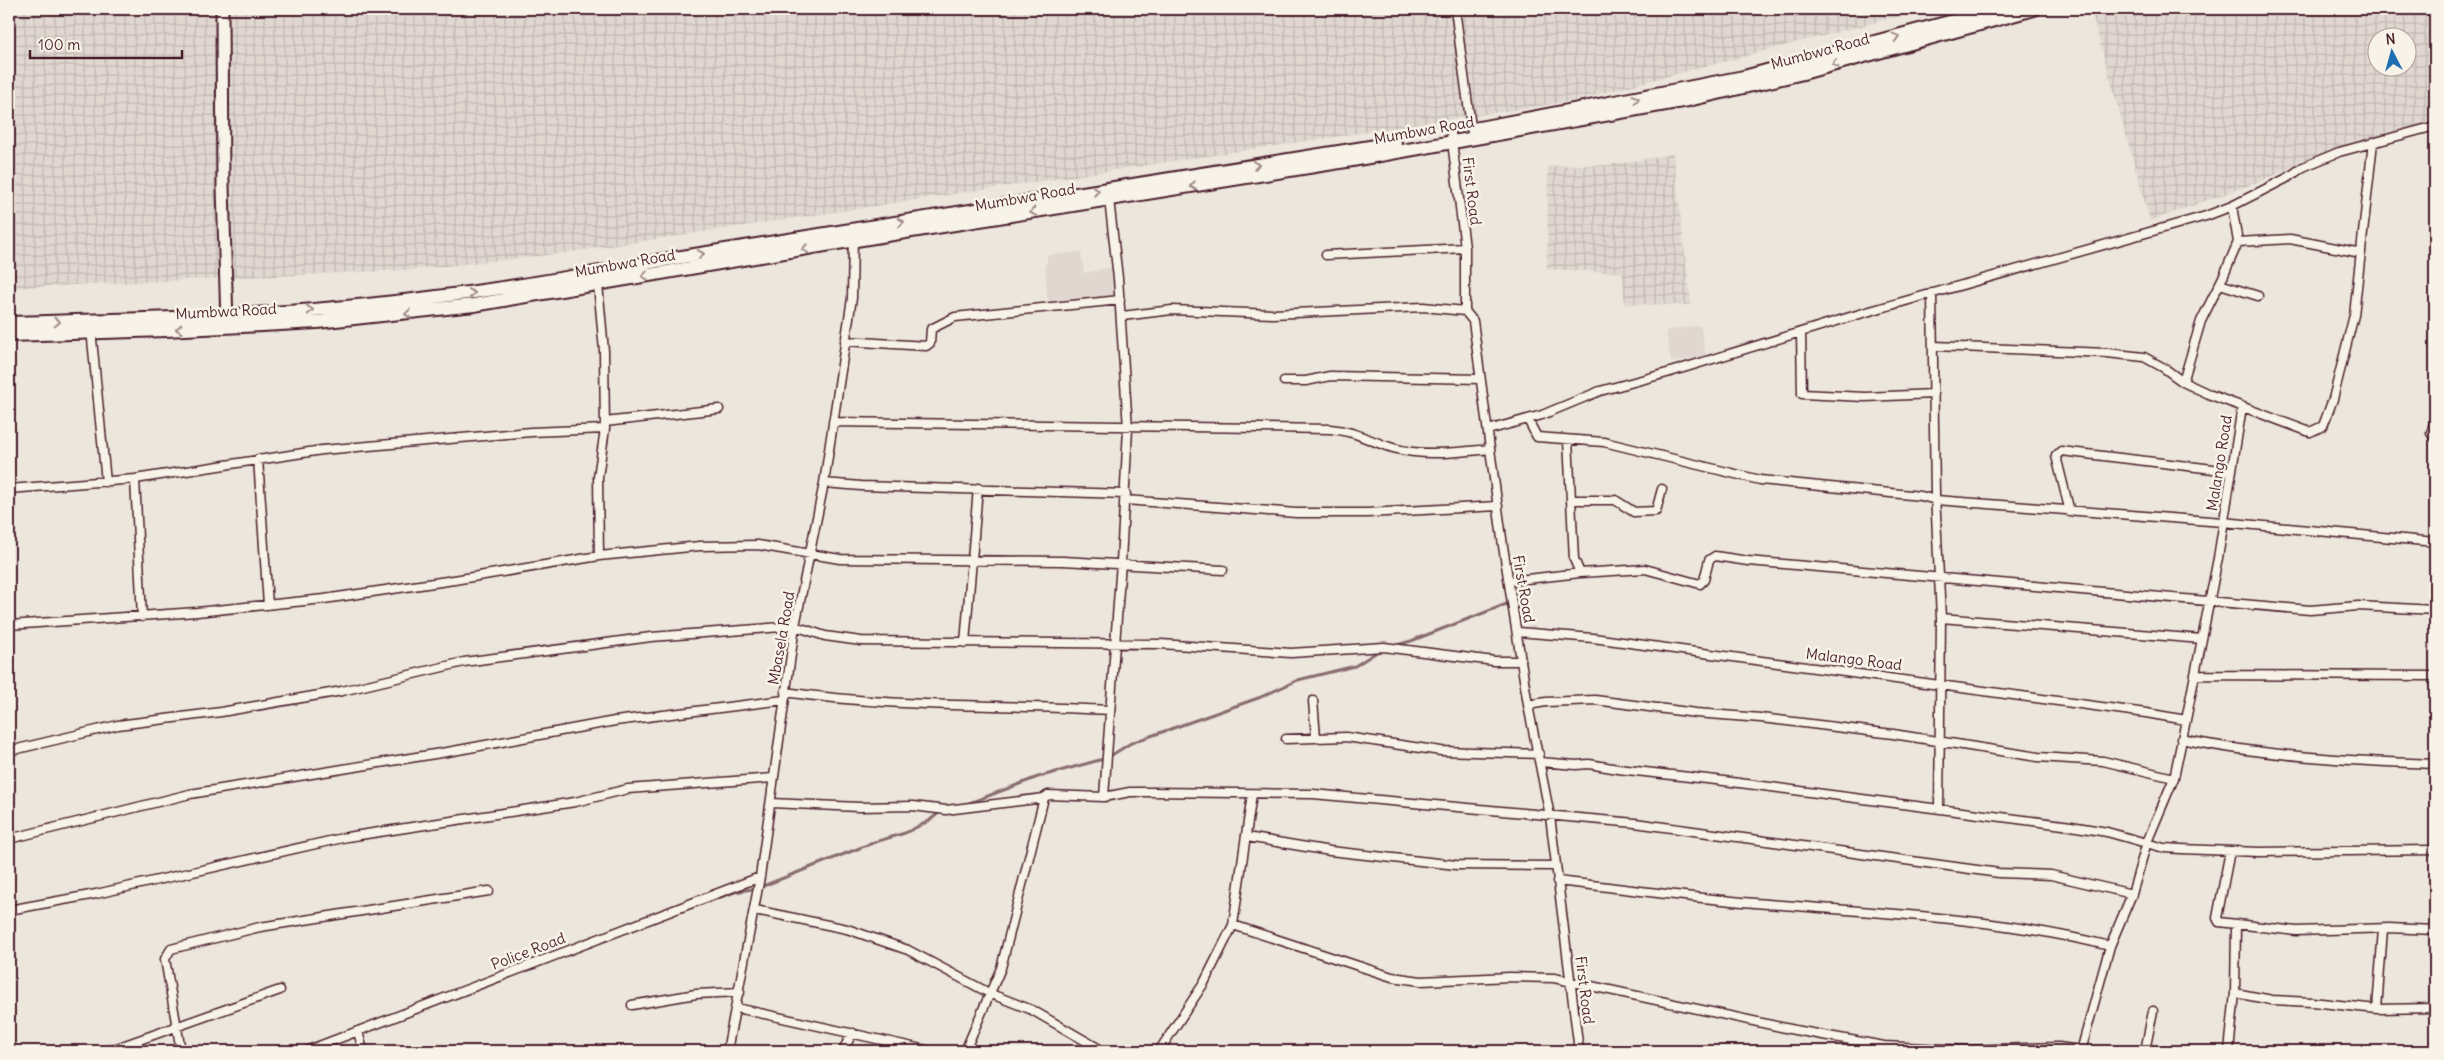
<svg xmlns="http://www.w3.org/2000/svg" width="2444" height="1060" viewBox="0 0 2444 1060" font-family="Delius,sans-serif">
	<defs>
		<pattern id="industrial-grid" width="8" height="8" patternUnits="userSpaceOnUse" patternTransform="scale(1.25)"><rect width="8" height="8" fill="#e0d7d0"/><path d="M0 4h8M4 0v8" fill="none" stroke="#c2b8b3"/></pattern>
	</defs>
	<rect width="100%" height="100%" fill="#ece6dd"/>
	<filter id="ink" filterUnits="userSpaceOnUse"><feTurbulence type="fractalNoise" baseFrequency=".02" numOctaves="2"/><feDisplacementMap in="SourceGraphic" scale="10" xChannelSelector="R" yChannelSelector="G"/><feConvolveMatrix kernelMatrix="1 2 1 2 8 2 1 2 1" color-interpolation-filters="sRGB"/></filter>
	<g filter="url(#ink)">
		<path fill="#e0d7d0" d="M1081,252L1084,273L1113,267L1117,299L1048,306L1045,264L1047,263V255Z
			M1700,325L1706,356L1671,362L1666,331Z"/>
		<path fill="url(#industrial-grid)" fill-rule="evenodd" d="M9,9H1926L1572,101L557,254L408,270L9,288Z
			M2107,9H2435V124L2342,148L2258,182L2150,221L2091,11ZM2376,38H2406V68H2376Z
			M1673,154L1691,305L1625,304L1622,273L1547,269L1548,166L1610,165Z"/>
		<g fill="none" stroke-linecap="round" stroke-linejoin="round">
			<path stroke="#896c6f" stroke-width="3" d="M1393,646L1411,641L1517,600
				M964,805L1038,777L1107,758L1131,743L1261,697L1298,680L1355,666L1380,650
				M763,886L875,842L905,833L929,821L941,811
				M676,913L735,892L752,889"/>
			<defs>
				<path id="street" d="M1455,9L1472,134
					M1451,133L1465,248V311L1473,321L1503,546L1528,705L1550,816L1579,1051
					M2238,242L2290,239L2361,253
					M1326,255L1465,248
					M2220,284L2258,296
					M1932,293L1935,494L1941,618L1939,809
					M1122,316L1172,310L1273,314L1423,307L1465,311
					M91,329L106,482
					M1801,332L1802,394L1865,397L1934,394
					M845,341L926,346L930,343L931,329L955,317L1120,300
					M1934,346L2107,353L2144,357L2164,368L2183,382L2211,395L2310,432L2323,426L2333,399L2354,315L2373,142
					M1284,381H1306L1330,376L1480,379
					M2183,382L2201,321L2224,275L2238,242L2232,206
					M1528,420L1537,437L1604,442L1760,480L1921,496L1936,500L2223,522L2435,542
					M2435,420L2431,433L2435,438
					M605,422L719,409
					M833,422L1330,429C1356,431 1369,441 1393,448C1424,457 1459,452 1490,449
					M1488,430L1542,415L1600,391L1667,373L1863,313L2206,216L2232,206L2289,177L2303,167L2339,152L2435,126
					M1568,440L1574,559L1580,573
					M258,459L268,605
					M135,479L142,617
					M824,483L861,486L1126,494
					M9,489L135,479L322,450L531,432L605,429L604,351L598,284
					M1125,500L1296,513H1367L1498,506
					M1571,500H1615L1634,512L1656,511L1662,489
					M2070,512L2056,456L2061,451L2230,471
					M599,556L598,477L605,429
					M1509,581L1580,573L1645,569L1700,584L1704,580L1709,560L1715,556L1748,561L2310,610L2358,606L2435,610
					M1941,618L2202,639
					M9,625L197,612L324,599L454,580L599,556L700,546L758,545L840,559L1063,561L1223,570
					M1518,632L1593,638L2146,713L2186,720L2218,558L2242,407
					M965,643L978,488
					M2195,675L2435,676
					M785,692C893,708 1002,704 1110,710
					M1313,701L1316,737
					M1528,705L1546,702L1595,700L1696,713L1761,718L1893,734L2038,757L2103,761L2174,778
					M1286,739L1346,737L1441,751L1539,754
					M2181,739C2263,756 2351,761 2435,764
					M9,751L118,725L221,712L342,691L464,662L651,637L795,626L825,636L861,641L1161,644L1291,653L1384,647L1494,661H1521
					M1540,762L1576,765L1589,764L1618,769L1716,780L2071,826L2107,832L2164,848L2181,849L2259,852L2435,850
					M1252,794L1233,925L1392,977L1421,981L1510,977L1554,978L1795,1030L1884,1046L1966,1050L2058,1047L2081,1050
					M1104,797L1121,562L1128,428L1118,278L1109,199
					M771,803L859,807L913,806L946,810L1044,798L1048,795L1104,797L1130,792H1149L1313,794L1635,823L1999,873L2051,875L2132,894
					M1247,837L1330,851L1456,865L1555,866
					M9,839L190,794L453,751L615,721L784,700
					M2230,851L2217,918L2219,922L2296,931L2389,928L2435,930
					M1557,881C1627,889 1698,899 1768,904C1882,913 1999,918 2110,946
					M9,910L96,894L347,837L575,802L628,789L773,778
					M755,910L847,929L908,950L991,994L1032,1010L1103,1051
					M2235,993L2272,1000L2312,1002L2377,1009L2435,1008
					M632,1005L696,994L740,992
					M737,1008L931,1051
					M2377,1009L2383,929
					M358,1031L363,1051
					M108,1051L280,990
					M181,1051L165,959L171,949L260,927L489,891
					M306,1051L760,877
					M727,1051L760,877L795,626L824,483L852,298L853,236
					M842,1051L853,1033
					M965,1051L1001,968L1044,798
					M1159,1051L1204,983L1233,925
					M2081,1051L2110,946L2132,894L2147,842L2174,778L2186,720
					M2145,1051L2153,1011
					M2229,1051L2235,993L2236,925"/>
				<path id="secondary" d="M222,9L223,186L227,324"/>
				<path id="primary" d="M1474,129L1744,77L1998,9
					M9,323C110,320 213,318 314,310C429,300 544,284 657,261L1395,143
					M9,335L166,330L317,322L474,305L831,244L1352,160L1688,100L1803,73L2034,9"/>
			</defs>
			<use href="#street" stroke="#4a1f2b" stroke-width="11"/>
			<use href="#secondary" stroke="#4a1f2b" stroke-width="15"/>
			<use href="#primary" stroke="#4a1f2b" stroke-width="16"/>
			<use href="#street" stroke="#f7f3e8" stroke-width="8"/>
			<use href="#secondary" stroke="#f7f3e8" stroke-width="11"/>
			<use href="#primary" stroke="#f7f3e8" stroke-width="12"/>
		</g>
		<defs><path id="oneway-chevron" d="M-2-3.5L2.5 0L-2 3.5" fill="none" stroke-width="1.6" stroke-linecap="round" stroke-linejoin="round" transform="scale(1.25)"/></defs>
		<g stroke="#a0898a">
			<use href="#oneway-chevron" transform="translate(1896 37) rotate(-15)"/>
			<use href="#oneway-chevron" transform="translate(1835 64) rotate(164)"/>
			<use href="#oneway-chevron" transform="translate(1636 99) rotate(-11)"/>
			<use href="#oneway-chevron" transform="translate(1256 165) rotate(-9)"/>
			<use href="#oneway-chevron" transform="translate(1193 186) rotate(171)"/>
			<use href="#oneway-chevron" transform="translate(1096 191) rotate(-10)"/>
			<use href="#oneway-chevron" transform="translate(1033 212) rotate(170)"/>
			<use href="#oneway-chevron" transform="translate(901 222) rotate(-9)"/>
			<use href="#oneway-chevron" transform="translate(805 249) rotate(170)"/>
			<use href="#oneway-chevron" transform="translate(701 254) rotate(-9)"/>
			<use href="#oneway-chevron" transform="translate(645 276) rotate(170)"/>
			<use href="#oneway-chevron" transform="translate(472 293) rotate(-8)"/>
			<use href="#oneway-chevron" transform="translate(310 310) rotate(-4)"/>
			<use href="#oneway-chevron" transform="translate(408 314) rotate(174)"/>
			<use href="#oneway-chevron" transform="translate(57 322) rotate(-1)"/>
			<use href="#oneway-chevron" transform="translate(179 329) rotate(177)"/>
		</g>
	</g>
	<g text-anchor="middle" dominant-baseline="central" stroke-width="5" stroke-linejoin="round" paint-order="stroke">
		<g font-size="15" fill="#4a1f2b" stroke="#f7f3e8">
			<text transform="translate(1820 51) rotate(-15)">Mumbwa Road</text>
			<text transform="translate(1424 130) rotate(-10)">Mumbwa Road</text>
			<text transform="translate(1472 191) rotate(83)">First Road</text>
			<text transform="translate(1025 197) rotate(-10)">Mumbwa Road</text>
			<text transform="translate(625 263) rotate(-10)">Mumbwa Road</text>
			<text transform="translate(226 311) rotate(-3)">Mumbwa Road</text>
			<text transform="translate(2219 463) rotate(-81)">Malango Road</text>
			<text transform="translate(1524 589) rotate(80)">First Road</text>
			<text transform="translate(781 638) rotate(-80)">Mbasela Road</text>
			<text transform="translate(1854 659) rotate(7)">Malango Road</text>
			<text transform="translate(528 951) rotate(-21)">Police Road</text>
			<text transform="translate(1585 990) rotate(83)">First Road</text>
		</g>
	</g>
	<rect width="2444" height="1060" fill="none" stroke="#f7f3e8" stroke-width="30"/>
	<rect x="15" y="15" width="2414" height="1030" fill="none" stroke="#4a1f2b" stroke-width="2" filter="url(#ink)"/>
	<g transform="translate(2392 52) rotate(354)"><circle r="24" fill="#f7f3e8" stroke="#b29e9c"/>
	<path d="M0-4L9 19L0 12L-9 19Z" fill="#1f6fb2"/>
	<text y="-8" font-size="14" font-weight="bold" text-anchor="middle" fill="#4a1f2b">N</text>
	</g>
	<path d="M30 50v8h152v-8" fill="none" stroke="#4a1f2b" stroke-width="2.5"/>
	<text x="38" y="50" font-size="15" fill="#4a1f2b" stroke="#f7f3e8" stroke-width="4" paint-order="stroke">100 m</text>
</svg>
